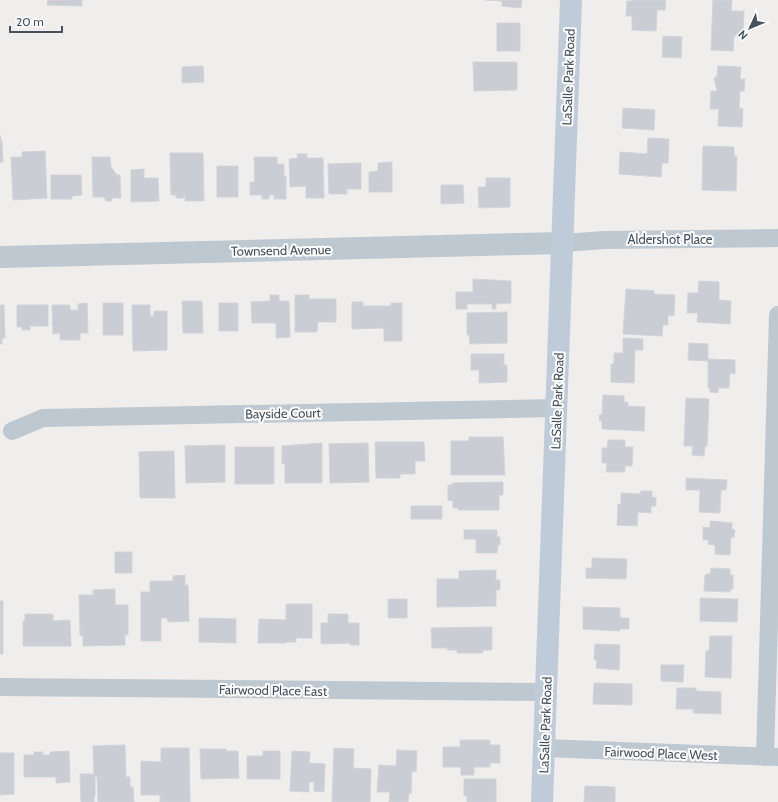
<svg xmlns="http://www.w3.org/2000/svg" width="778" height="802" viewBox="0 0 778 802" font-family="Cabin,sans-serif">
	<rect width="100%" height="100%" fill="#f0eded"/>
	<path fill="#cacdd3" stroke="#d1d4da" d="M48,0H82V6L47,5Z
		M485,0H522L521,8L502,6V1Z
		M632,0H666L665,10H657L656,31L632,30V16H626L627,1H632Z
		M713,0H732L731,11H744L743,36H734L733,51L711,50Z
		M497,23H520V51H497Z
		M663,36L682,37L681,58L662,57Z
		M473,62H517V90L474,91Z
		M203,66L204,82L182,83V67Z
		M718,66L741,67L740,79H745L744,91H740L739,108L743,109L742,127L718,126L719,109H710L711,91H717L714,78L717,76Z
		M623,108L655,110L654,130L622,128Z
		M0,135L1,141H2L3,162H0Z
		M648,138L669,139L668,163H662L661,177L619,174L620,152L647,154Z
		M703,146L734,147V156H737L736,191L702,190Z
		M45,151L47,198L13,200L11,157H22V152Z
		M170,153H203L204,201H185V194H183L184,198H176V195H171Z
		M297,154H307V158H323L324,198H306V186L290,187L289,159L298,158Z
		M92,157H110L111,167L117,175H120L121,198H112V201H106L104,197H93Z
		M254,157H277V164H284V176H286V199H274V195H269V199H262V195H250V182H255Z
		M392,162V192H369V172L378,171V163Z
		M361,163V189H347V194H329L328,164Z
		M217,166H238V197H217Z
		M144,169V178H158L159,201L131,202V170Z
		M51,175H81L82,195L72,196V199H51Z
		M486,178H510V207L479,208L478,187H486Z
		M441,185H463L464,203L441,204Z
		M473,279L511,281V303L496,304V309H492V304H467V309H456V292H473Z
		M699,281L719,282V300L731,301L730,324L697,322L698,313H687L688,293H698Z
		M626,289L654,291V294L675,295L674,316L668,315V325H663L662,336L623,334Z
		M270,295H279V301H289L290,337L276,338V323H252L251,302L270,301Z
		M295,295H309V299H336V322H318L317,332H295Z
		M182,301H202L203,333H183Z
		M352,302H363V306H391V303H402V341H384V328L352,329Z
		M87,303L88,333H80V340H60V333L53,334L52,305H70V310H78V304Z
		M103,303H123V335H103Z
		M219,303H238V331H219Z
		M0,305H4L5,338H2V344H0Z
		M17,305H48V326H30V330H22V327H17Z
		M132,305H150V316H154V311H167V350L133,351Z
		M507,312V343L470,344L469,335H467V313Z
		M623,338L643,339V350H635L634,383L611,382V364H614V353H623Z
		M689,343L708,344V361L688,360Z
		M471,354H504V365H507V382L479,383V370H471Z
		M708,359L735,360V374L730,373L729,388H718V393L710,392V388H708Z
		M603,395L624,396V402H628V406L645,407L644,431L602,429V421L599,420L600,414L602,415Z
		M686,398L709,399L707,446H705L704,456L692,455L693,446H684Z
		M469,437H503L505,475H451V441H469Z
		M608,440H625V447H633L632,466H625V472H606L607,463H602V448H607Z
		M375,442H424L425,461H415V474H400V478H376Z
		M322,443V483H285V464H282V446Z
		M368,443L369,482L330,483L329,444Z
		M225,445V482L186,483L185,446Z
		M235,447H274V484H235Z
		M174,451L175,498H140L139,452Z
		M686,478L727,480L726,490H721L720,513L699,512L700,490H686Z
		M503,482V495H499V510H458V508H453V501L448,500V485H452V483Z
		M641,491H652V497L656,498V506H651V513L638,512L637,526L617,525L618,504H621V493L640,494Z
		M411,506H442V519H411Z
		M710,521L732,523V529L735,530L734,537H731L730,555L715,554V545L708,544L709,540H703V527L710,528Z
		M464,530H497V537H500V545H498L497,553H476V539H464Z
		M115,552H132V573H115Z
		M592,558L627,559L626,579L586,578V568H592Z
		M711,568L730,569V575H733V589H730V592L704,591L705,575L711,573Z
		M496,570V580H500V590H496V606L437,607V579H459V571Z
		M185,575V585H188L189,621L168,622L167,618H161V641H141V592H150V581H173V576Z
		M115,589V605H128V635H125V645L83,646V636L80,635L79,595H93V590Z
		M700,598L738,599L737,622L700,621Z
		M388,599H407V618H388Z
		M0,601H3V654H0Z
		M286,604H312V638H296V642H286V643H258L259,619L286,620Z
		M583,607L620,608V618H629V629H620V631L583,629Z
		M25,614H53V621L70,620L71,646H23V621H25Z
		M328,614H348V623H359V645H350V643L321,644V623H328Z
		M199,618L236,619V643L199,642Z
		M492,627V650H483V653H457V650H447L448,648H432L431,628Z
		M710,636H732L731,678L705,677L706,651H709Z
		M595,644L620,645L619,670L596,668L597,660H594Z
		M661,665H684L683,682L661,681Z
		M594,683L632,684V705L593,704Z
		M677,688H696V691L721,692V714L693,713V709H676Z
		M460,740H490V745H500V763H490V767H474V775H461V767H443V747H460Z
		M125,745L126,777H130V787H133L134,802H98L97,776H95V797L94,796V802H81L80,774H94L93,746Z
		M161,748H189L190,802H160V795H141V761L161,762Z
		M334,748L354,749L353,768L371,769L370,802H332Z
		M200,749H226V751H238L239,778L201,779Z
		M397,750L417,751L416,772L412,771L411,794L409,793L408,802H389L390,792H377L379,765L396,766Z
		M69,751L70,782L56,783V777H24V755H34V752H43V755H50V752Z
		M263,751H280V779H247V756H263Z
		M292,751L310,752L309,763L325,764L324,792L314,791V782H309V792L290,791Z
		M0,753H14V794L0,795Z
		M464,779H496V802H467V796H464Z
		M585,786L615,787V802H584Z"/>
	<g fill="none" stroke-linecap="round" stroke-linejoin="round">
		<path stroke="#bdc8d1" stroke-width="18" d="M563,243L605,240L778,238
			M12,431L43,418L556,408
			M0,687L546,692
			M544,748L778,757
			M765,757L778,315"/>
		<path stroke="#bdc8d1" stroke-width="22" d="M0,257L563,243"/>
		<path stroke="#bfcbd8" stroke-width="22" d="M542,802L571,0"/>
	</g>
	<g text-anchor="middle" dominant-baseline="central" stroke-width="4" stroke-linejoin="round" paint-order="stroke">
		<g font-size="13" fill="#45515c" stroke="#fff">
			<text transform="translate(568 77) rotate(-88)">LaSalle Park Road</text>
			<text x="670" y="239">Aldershot Place</text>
			<text transform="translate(281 250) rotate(-1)">Townsend Avenue</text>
			<text transform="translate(557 401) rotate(-88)">LaSalle Park Road</text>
			<text transform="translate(283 413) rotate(-1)">Bayside Court</text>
			<text transform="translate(273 690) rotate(1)">Fairwood Place East</text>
			<text transform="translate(545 725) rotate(-88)">LaSalle Park Road</text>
			<text transform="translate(661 753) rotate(2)">Fairwood Place West</text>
		</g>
	</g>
	<g transform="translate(750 28) rotate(226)" stroke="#ffffff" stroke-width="3" paint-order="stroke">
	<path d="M0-3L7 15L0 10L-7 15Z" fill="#45515c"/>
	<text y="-6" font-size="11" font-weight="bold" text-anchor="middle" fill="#45515c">N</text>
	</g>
	<path d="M10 26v6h52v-6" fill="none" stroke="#45515c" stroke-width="2"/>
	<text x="16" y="26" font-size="12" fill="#45515c" stroke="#ffffff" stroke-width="3" paint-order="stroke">20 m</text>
</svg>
